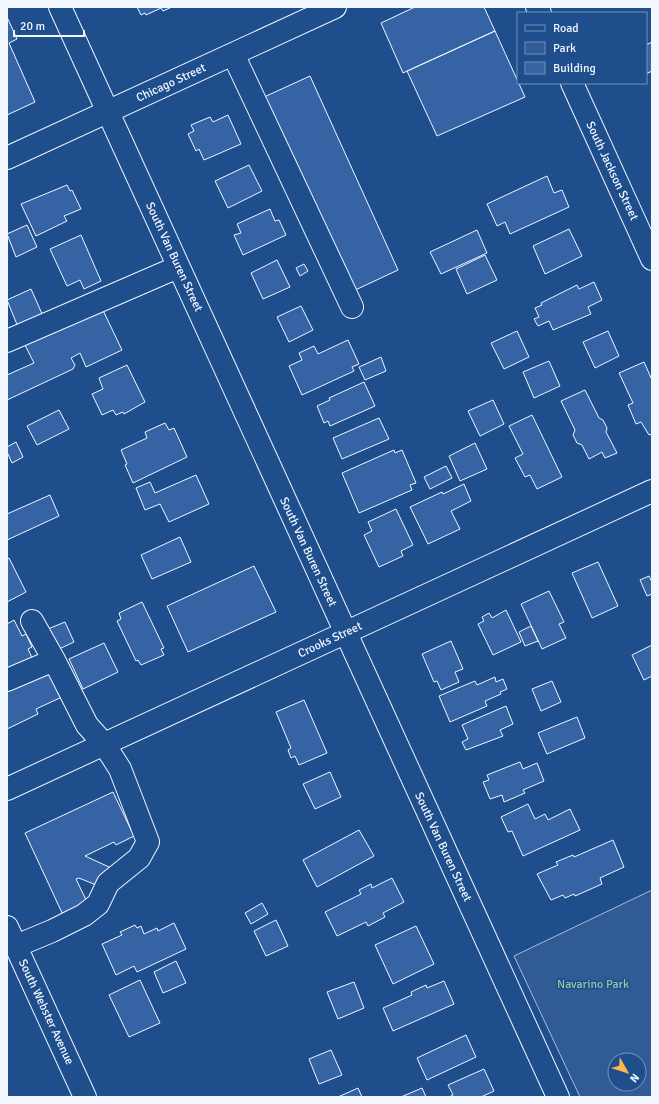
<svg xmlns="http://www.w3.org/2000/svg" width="659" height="1104" viewBox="0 0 659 1104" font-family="Signika,sans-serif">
	<rect width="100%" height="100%" fill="#1f4e8c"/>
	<path fill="#305b95" stroke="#a8bbd7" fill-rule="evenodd" d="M652,890V1097H580L514,956ZM615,1060H639V1084H615Z"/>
	<path fill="#3563a3" stroke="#f2f6ff" d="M137,7H172L163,11L161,8L146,15L145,13L141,15Z
		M415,7H484L495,31L403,73L381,23Z
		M7,17L17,39L9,43L35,102L7,115Z
		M495,31L525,97L437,136L407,71Z
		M652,42V71L646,74V45Z
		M310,76L398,270L351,292L262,98Z
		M228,115L241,144L204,160L199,149L196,151L188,134L194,131L191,125L210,117L213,122Z
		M249,165L262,191L228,208L215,181Z
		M547,176L554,193L562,190L569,207L510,234L505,222L497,226L487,204Z
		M67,185L70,191L72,190L81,209L64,216L67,221L36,236L21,204Z
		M270,209L275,221L279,220L286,235L243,255L234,235L241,233L237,224Z
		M27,225L37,247L16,257L7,234Z
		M569,229L582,256L545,274L533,246Z
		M477,230L487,253L441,274L430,252Z
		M81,235L101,281L84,289L80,280L67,286L50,249Z
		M485,255L497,280L467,294L456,269Z
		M277,260L290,287L263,299L251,273Z
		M304,264L308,271L300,276L296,268Z
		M594,282L602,300L588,307L591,314L553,330L549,321L538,326L534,319L539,317L535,308L542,305L541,303L577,285L579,289Z
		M31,289L43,316L18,327L7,300Z
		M100,304L122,350L86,367L80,353L71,358L75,365L73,369L7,400V375L34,363L25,345Z
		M301,306L313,330L289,342L277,317Z
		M517,331L529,357L504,369L491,343Z
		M608,331L619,356L595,368L583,342Z
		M348,340L359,364L352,367L354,371L302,395L289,366L302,360L299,353L314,346L318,354Z
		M381,357L386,371L365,380L359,367Z
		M549,361L560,386L534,398L523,372Z
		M644,362L652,380V434L649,435L641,422L636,424L628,405L633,403L619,373Z
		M127,365L145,402L124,414L123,412L116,415L113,410L102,415L92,394L103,389L99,378Z
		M364,382L375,406L330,426L328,421L324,423L317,406L330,400L329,398Z
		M585,390L599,418L603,420L607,428L606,432L617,453L605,458L602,452L589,459L582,445L577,443L573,435L575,430L561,401Z
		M493,400L504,424L480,436L468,411Z
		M59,410L69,429L37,445L27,426Z
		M532,415L562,477L537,489L530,475L525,477L515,458L523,454L509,426Z
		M379,418L389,439L342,459L333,438Z
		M165,423L169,430L174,428L187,457L133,483L125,465L127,464L121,450L147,438L145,432Z
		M16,442L23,457L12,463L7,452V447Z
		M475,443L487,469L460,481L449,456Z
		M394,450L395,453L402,450L416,483L410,485L412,490L359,513L342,473Z
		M446,466L452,478L430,489L424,477Z
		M196,475L209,504L169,522L160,504L145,510L136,488L150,482L155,493Z
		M464,484L471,501L451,511L460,529L428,544L410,507L442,492L443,494Z
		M50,495L59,516L7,540V514Z
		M396,509L413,545L401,551L403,556L379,567L364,535L372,531L368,522Z
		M180,537L191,562L152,579L141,555Z
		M9,558L26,592L7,602V559Z
		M598,562L618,606L592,618L572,573Z
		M254,566L276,612L188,652L167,606Z
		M649,576L652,582V594L647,596L640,580Z
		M549,591L564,622L559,624L566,638L542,649L521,604Z
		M142,602L164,648L161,649L164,655L141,665L138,660L136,661L117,621L121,619L119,613Z
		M506,610L521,642L493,655L478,624L484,621L482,617L489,613L492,618Z
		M14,620L22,636L26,634L32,647L28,649L33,660L7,672V624Z
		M65,622L74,642L57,650L48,629Z
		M531,626L538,641L525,646L519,632Z
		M451,641L463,669L455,672L459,682L441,690L437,681L434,682L422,654Z
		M104,643L118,672L83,689L69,659Z
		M652,645V676L644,680L632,655Z
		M49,669L62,697L36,709L38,714L7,729V685Z
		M495,677L496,682L503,679L507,689L500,692L501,694L485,701L487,706L450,722L439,696L475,681L477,685Z
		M552,681L561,702L541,711L532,689Z
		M304,700L327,753L299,765L295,756L291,758L288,750L291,748L276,712Z
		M506,706L513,724L500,730L503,736L466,750L462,742L468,739L462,725Z
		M577,717L585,738L547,754L538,733Z
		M520,762L523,769L537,763L544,781L523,790L525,793L504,802L502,795L490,799L483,782L489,780L487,775Z
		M330,772L341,797L315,809L303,784Z
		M113,792L134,836L116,845L114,842L85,856L109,867L101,887L79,878L76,879L88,904L63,915L25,833Z
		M528,804L535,819L545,814L548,820L570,809L580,830L523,856L512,831L508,832L501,817Z
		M359,830L374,856L317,887L303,860Z
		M613,840L624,867L600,878L602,884L575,896L574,894L565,898L563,895L551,900L537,874L558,865L556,862L573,855L574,857Z
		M392,878L404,902L383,913L385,917L368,926L366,922L337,936L325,912L361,894L359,890L371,884L372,888Z
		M262,903L268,914L251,924L245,913Z
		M276,920L288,946L266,956L254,931Z
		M174,923L186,949L137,972L134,966L116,975L102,944L122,935L120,932L135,925L137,928L141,926L144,934L157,928L158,931Z
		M416,926L434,964L393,984L375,945Z
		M176,961L186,983L163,993L154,972Z
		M140,980L160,1023L129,1037L109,995Z
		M444,981L454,1004L393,1031L383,1008L412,995L411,992L426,985L427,988Z
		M354,982L364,1008L338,1019L327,992Z
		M466,1035L476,1057L427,1080L417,1058Z
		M331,1050L342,1075L319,1084L309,1059Z
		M484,1069L494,1091L481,1097H449L453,1095L448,1085Z
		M358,1088L362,1097H338Z
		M422,1088L426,1097H401Z"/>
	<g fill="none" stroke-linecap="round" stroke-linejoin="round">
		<defs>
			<path id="minor" d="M60,7L558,1097
				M537,7L540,13
				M233,54L352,307
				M572,83L652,259
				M7,158L335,7
				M7,341L178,267
				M7,680L54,660
				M7,789L652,491
				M16,946L52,931L84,915L98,904L108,883L139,858L148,842L120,769L104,744L87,725L54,660L32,621"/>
			<path id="major" d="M7,927L85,1097"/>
		</defs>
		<use href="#minor" stroke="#f2f6ff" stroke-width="24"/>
		<use href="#major" stroke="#f2f6ff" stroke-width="24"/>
		<use href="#minor" stroke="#1f4e8c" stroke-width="22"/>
		<use href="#major" stroke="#1f4e8c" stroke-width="22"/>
	</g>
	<g text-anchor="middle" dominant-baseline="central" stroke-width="3" stroke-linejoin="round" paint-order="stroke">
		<g font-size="12" fill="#f2f6ff" stroke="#1f4e8c">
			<text transform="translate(171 83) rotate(-25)">Chicago Street</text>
			<text transform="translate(612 171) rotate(65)">South Jackson Street</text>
			<text transform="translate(174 257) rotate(65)">South Van Buren Street</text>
			<text transform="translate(308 552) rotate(65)">South Van Buren Street</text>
			<text transform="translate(330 640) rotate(-25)">Crooks Street</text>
			<text transform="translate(443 847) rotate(65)">South Van Buren Street</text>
			<text transform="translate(46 1012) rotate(65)">South Webster Avenue</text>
		</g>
		<g font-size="12" fill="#97c8a6" stroke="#1f4e8c">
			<text x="593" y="984">Navarino Park</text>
		</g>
	</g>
	<rect width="659" height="1104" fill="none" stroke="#f2f6ff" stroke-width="16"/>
	<rect x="517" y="12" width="130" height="72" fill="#1f4e8c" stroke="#7391ba"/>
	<rect x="525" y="25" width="20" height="6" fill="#1f4e8c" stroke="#7391ba"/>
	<text x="553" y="32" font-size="12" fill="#f2f6ff">Road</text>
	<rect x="525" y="42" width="20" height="12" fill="#305b95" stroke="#7391ba"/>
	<text x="553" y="52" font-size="12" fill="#f2f6ff">Park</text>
	<rect x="525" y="62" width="20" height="12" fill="#3563a3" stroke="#7391ba"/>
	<text x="553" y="72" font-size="12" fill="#f2f6ff">Building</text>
	<g transform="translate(627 1072) rotate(129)"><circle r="19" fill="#1f4e8c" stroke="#7391ba"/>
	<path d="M0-3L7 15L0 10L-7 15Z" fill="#ffb74d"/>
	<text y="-6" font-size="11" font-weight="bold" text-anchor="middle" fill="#f2f6ff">N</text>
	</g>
	<path d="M14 30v6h70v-6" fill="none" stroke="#f2f6ff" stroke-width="2"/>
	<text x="20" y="30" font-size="12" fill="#f2f6ff" stroke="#1f4e8c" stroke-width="3" paint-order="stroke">20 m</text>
</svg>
